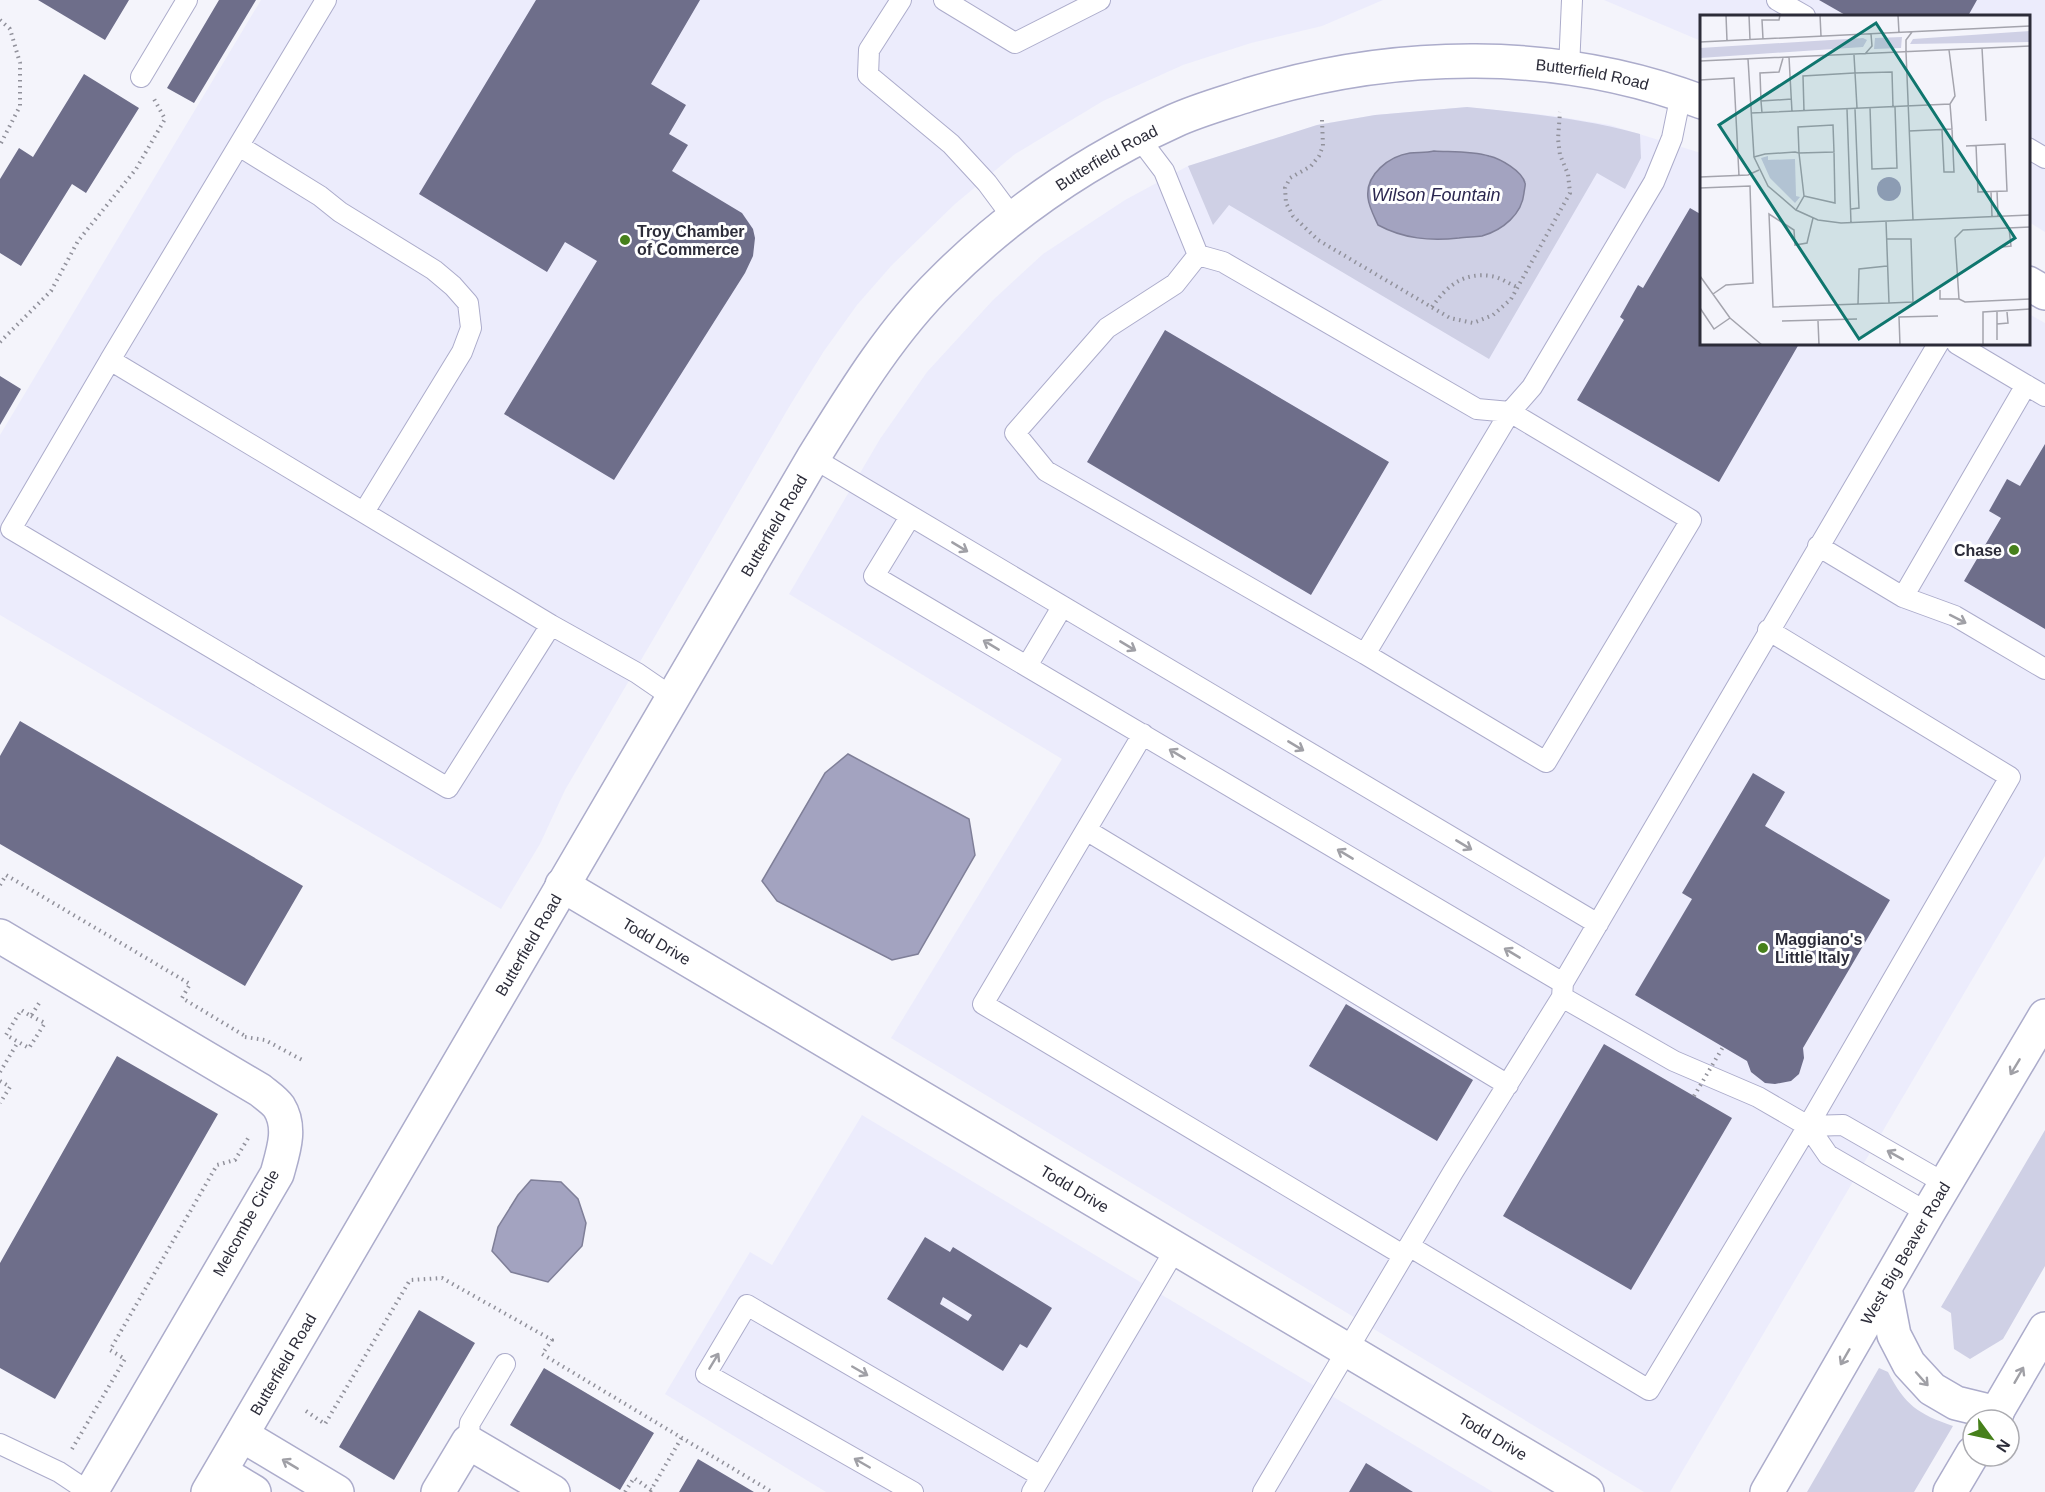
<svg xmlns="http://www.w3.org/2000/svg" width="2045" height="1492" viewBox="0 0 2045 1492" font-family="Arial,sans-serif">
	<rect width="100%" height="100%" fill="#f4f4fb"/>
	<path fill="#ececfc" d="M261,0H1383L1322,26L1251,43L1183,65L1103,101L1015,154L955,204L892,265L857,305L824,351L792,402L565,790L540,844L501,909L0,615V435Z
		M1604,0H2045V232L2029,222L2028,16H1702L1701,41Z
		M1467,107L1555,116L1610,125L1701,153L1702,344H2028L2029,314L2045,323V856L1670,1492H1644L891,1038L1062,759L789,594L880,439L927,372L993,300L1043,254L1125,200L1188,166L1317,125L1375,115Z
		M862,1115L1110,1264L1493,1492H826L665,1394L750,1252L772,1265Z"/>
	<path fill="#cfd0e5" d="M1467,107C1525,113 1583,118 1640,134L1641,158L1625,189L1597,173L1489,359L1229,205L1213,225L1188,166L1317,125L1375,115Z
		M2045,1130V1266L2003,1339L1970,1359L1954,1349L1951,1313L1941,1307Z
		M1879,1368L1888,1372C1905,1405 1918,1414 1953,1426L1914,1492H1807Z"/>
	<path fill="#a3a3c0" stroke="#7f7f98" stroke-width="1.5" d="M1434,151C1452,152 1472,151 1489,156C1501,159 1522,171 1525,183C1526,184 1524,191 1524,193C1522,214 1503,230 1482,236C1475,237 1466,237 1459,238C1430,241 1404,239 1378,225C1374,216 1369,207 1368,198C1365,174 1390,156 1410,153C1418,152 1426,153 1434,151Z
		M848,754L969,819L975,855L918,954L892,960L777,901L762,881L825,773Z
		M531,1180L561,1182L578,1199L586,1223L582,1246L548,1282L511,1272L492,1251L498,1227L518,1195Z"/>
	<path fill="#6e6e8a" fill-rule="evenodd" d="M38,0H129L105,40Z
		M219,0H256L194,103L167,88Z
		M536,0H700L651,84L686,105L669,134L688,145L672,171L742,213L753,229L755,238L753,256L745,273L614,480L504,414L597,261L565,242L547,272L419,194Z
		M1819,0H1977L1968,16H1847Z
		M84,74L139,108L86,193L72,184L21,266L0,253V179L19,148L33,157Z
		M1690,208L1702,215V344H1799L1719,482L1577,400L1624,320L1620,317L1638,285L1643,288Z
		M1165,330L1389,462L1311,595L1087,462Z
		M0,376L21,389L0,425Z
		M2045,444V629L1964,581L2001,518L1989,511L2007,479L2020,486Z
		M20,721L303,886L245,986L0,844V756Z
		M1753,773L1785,792L1765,826L1890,900L1803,1048L1804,1058L1799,1074L1791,1081L1775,1084L1765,1083L1751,1072L1747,1061L1635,995L1692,899L1682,893Z
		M1346,1004L1473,1080L1437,1141L1309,1066Z
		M1604,1044L1732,1118L1631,1290L1503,1216Z
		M117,1056L218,1114L55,1399L0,1368V1263Z
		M925,1237L950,1252L953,1247L1052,1308L1027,1348L1020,1344L1003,1371L887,1299ZM943,1297L972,1315L968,1321L940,1304Z
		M419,1310L475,1343L394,1480L339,1447Z
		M544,1368L654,1433L620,1490L510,1425Z
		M698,1459L754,1492H679Z
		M1366,1463L1413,1492H1349Z"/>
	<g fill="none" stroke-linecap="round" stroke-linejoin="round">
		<defs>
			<path id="service" d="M326,0L110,360L551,625L637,673L672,697
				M901,0L869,50L868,75L951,144L987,183L1013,218
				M944,0L1015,43L1100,0
				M1777,0L1805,16
				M1569,68L1572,0
				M141,77L187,0
				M1139,138L1164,171L1198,255L1223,262L1477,409L1510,412L1691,520L1546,762L1365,654L1510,412L1532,387L1654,182L1672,138L1681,94
				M239,146L320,196L340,212L434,270L453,286L468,303L471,328L462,352L364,512
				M2028,148L2045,158
				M1198,255L1175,284L1107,328L1015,433L1046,471L1365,654
				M110,360L11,529L448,788L551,625
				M2026,385L2045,396
				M813,458L1598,924
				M910,517L874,576L1563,983
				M1818,546L1903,597L1955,616L2045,669
				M1903,597L2026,385L1957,344
				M1027,666L1062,607
				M1086,830L1143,734
				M1562,997L1674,1061L1758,1097L1808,1126L1828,1155L1928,1213
				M1808,1126L1843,1125L1946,1184
				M1409,1246L1649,1390L1808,1126L2010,777L1768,630
				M1403,1255L983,1004L1086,830L1508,1085
				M468,1442L470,1423L505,1364
				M0,1444L59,1472L89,1492
				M913,1492L706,1374L747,1305L1041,1476
				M1032,1492L1176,1248
				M1263,1492L1453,1172L1562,997L1563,983L1938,344"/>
			<g id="minor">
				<path d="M2028,283L2045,293"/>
				<path id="s1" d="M562,885L1587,1492"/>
				<path d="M0,936L260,1090C266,1095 275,1101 279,1107C292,1128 283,1152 277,1174L91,1492"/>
				<path d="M242,1435L337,1492"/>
				<path d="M221,1472L254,1492"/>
				<path id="s2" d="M208,1492L813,458C851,397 890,332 942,281C1009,214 1088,160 1174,121C1198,110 1224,103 1248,95C1395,50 1557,47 1702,102"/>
				<path d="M438,1492L468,1442L553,1492"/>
			</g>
			<g id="primary">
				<path d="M1885,1288L1894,1335L1909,1364L1932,1389L1956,1403L1997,1413"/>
				<path d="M1992,1420L2045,1329"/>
				<path id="s3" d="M1767,1492L1928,1213L2045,1016"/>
				<path d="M1950,1492L1973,1453"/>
			</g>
		</defs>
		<use href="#service" stroke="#acaccb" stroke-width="22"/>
		<use href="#minor" stroke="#acaccb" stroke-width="36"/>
		<use href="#primary" stroke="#acaccb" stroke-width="36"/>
		<path stroke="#91919b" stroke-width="4" stroke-dasharray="1.5 4.5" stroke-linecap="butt" d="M0,20L10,29L20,63V106L0,145
			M1322,120L1323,146L1319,156L1311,166L1290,178L1285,188L1286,203L1293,216L1318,240L1450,318L1473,323L1493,315L1511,299L1570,193L1568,174L1560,155L1558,139L1560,112
			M1432,307C1447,286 1463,272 1491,276C1500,277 1509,284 1517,287
			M0,342L51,291L78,241L136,169L165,119L154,99
			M0,885L6,875L190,984L182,998L245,1036
			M31,1016L45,1023L29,1048L6,1035L21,1010L31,1016L41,1000
			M245,1037L265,1040L304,1061
			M0,1072L18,1042
			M0,1081L10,1087L0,1103
			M306,1411L325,1424L410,1280L442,1278L552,1340L542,1354L772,1492
			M72,1449L125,1359L110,1350L217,1165L235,1160L250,1135
			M625,1492L634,1478L651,1490L682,1437"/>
		<use href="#service" stroke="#fff" stroke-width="20"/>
		<use href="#minor" stroke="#fff" stroke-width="33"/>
		<use href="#primary" stroke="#fff" stroke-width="33"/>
		<path stroke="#91919b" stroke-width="4" stroke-dasharray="1.5 4.5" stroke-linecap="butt" d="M1694,1096L1723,1047"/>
	</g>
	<defs><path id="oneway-shaft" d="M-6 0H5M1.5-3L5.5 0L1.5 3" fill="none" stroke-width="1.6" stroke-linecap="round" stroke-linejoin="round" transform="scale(1.5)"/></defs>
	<g stroke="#a0a0a6">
		<use href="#oneway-shaft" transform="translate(960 547) rotate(31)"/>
		<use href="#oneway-shaft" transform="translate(1958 619) rotate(27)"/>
		<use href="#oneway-shaft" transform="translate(991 645) rotate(-149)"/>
		<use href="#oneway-shaft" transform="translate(1128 646) rotate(31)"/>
		<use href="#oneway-shaft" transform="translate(1296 746) rotate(31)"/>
		<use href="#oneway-shaft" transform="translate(1177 754) rotate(-149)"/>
		<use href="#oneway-shaft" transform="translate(1464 845) rotate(31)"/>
		<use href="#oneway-shaft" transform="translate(1345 854) rotate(-149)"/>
		<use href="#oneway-shaft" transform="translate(1512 953) rotate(-149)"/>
		<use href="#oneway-shaft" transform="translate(2015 1067) rotate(121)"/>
		<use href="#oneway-shaft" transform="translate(1895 1155) rotate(-151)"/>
		<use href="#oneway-shaft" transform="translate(1845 1357) rotate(120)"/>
		<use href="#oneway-shaft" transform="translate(714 1361) rotate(-59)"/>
		<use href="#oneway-shaft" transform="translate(860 1371) rotate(30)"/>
		<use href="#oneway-shaft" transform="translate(2019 1375) rotate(-60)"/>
		<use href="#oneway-shaft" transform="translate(1922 1379) rotate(48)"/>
		<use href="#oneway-shaft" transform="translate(862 1463) rotate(-150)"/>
		<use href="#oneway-shaft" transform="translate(290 1464) rotate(-149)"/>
	</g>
	<g fill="#46801b" stroke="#fff" stroke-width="2">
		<circle cx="625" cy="240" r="6"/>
		<circle cx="2014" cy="550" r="6"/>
		<circle cx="1763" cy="948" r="6"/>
	</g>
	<g text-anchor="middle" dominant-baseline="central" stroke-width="6" stroke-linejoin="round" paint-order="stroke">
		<g font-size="16" fill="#2c2c39" stroke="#fff">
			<text stroke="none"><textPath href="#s2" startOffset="2128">Butterfield Road</textPath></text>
			<text stroke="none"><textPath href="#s2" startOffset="1624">Butterfield Road</textPath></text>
			<text stroke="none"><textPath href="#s2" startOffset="1120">Butterfield Road</textPath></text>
			<text stroke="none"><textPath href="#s1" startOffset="110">Todd Drive</textPath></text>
			<text stroke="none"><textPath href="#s2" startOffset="634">Butterfield Road</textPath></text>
			<text stroke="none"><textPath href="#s1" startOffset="596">Todd Drive</textPath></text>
			<text transform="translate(246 1223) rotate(-61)">Melcombe Circle</text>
			<text stroke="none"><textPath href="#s3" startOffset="276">West Big Beaver Road</textPath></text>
			<text stroke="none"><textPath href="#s2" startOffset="148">Butterfield Road</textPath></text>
			<text stroke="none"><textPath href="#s1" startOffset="1082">Todd Drive</textPath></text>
		</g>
		<g font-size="16" font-weight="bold" fill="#2c2c39" stroke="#fff" text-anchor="start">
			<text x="637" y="231">Troy Chamber<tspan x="637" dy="18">of Commerce</tspan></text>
			<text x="2002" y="550" text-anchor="end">Chase</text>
			<text x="1775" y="939">Maggiano's<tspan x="1775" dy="18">Little Italy</tspan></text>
		</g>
		<g font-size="18" font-style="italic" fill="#2b2750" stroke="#fff">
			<text x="1436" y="195">Wilson Fountain</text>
		</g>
	</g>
	<g transform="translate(1700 15)">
		<rect width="330" height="330" fill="#f4f4fb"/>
		<path d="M330,16V27L210,29L213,24ZM202,22L201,33L174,34L175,23ZM163,23L167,25L163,32L0,43V33ZM68,141V145L95,144L96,181L100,182L95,188L70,163L61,143Z" fill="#cfd0e5"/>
		<path d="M177 174a12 12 0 1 1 24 0a12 12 0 1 1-24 0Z" fill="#a3a3c0"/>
		<path fill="none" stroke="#a4a4ad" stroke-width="1.5" d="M26,0L27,26M49,0L50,25M120,0L121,21M198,0L199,18M63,24L62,5H79L80,0M0,27L330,11M282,33L286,106M206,37L213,205M206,37V25L212,17M165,39L172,31L171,19M154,40L157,93M89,42L92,97M48,44L54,142L68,171L96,195L118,205L141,208L330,200M0,46L330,31M0,65L34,63L39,161M61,86L60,58L79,57L83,43M170,92L172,154L197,153L195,92M147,94L151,208M104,96L103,61L154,58L192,57L193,92M51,98L250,89L255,81L249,35M62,98L61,86L92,84M242,115L244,157H254L252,114M209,116L252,114L250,89M266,131L305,129L307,176L278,177L276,130M54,142L65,139L95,137L99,138L134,137L133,110L98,112L99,138L104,181L96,195M0,162L48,160L59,155M0,173L50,171L53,268L26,270L13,279M297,176L298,201M291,177L292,201M104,181L135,188L134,137M151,194L159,193L155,94M113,203L107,228L95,230L94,215L69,199L73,292L189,288L186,206M330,212L263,215L255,223L259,284L265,287L330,284M186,224H211L213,287L189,288M302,232L311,231L309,213M0,261L30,303L62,330M240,275V284H259M158,289L159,254L187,251M0,293L14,314L30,303M297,297V325M82,306L157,304M118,306L119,330M297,309L308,308L307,297M200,330L199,302L238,301M283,330V297L330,294"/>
		<path fill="#0f766e" fill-opacity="0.15" stroke="#0f766e" stroke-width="3" d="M176,8L315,223L159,324L19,110Z"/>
		<rect width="330" height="330" fill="none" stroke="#2c2c39" stroke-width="3"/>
	</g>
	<g transform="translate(1991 1438) rotate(123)"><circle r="28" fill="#ffffff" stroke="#ababb0" stroke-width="1.5"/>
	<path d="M0-4.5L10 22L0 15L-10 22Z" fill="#46801b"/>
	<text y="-9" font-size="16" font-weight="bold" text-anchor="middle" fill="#2c2c39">N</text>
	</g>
</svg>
